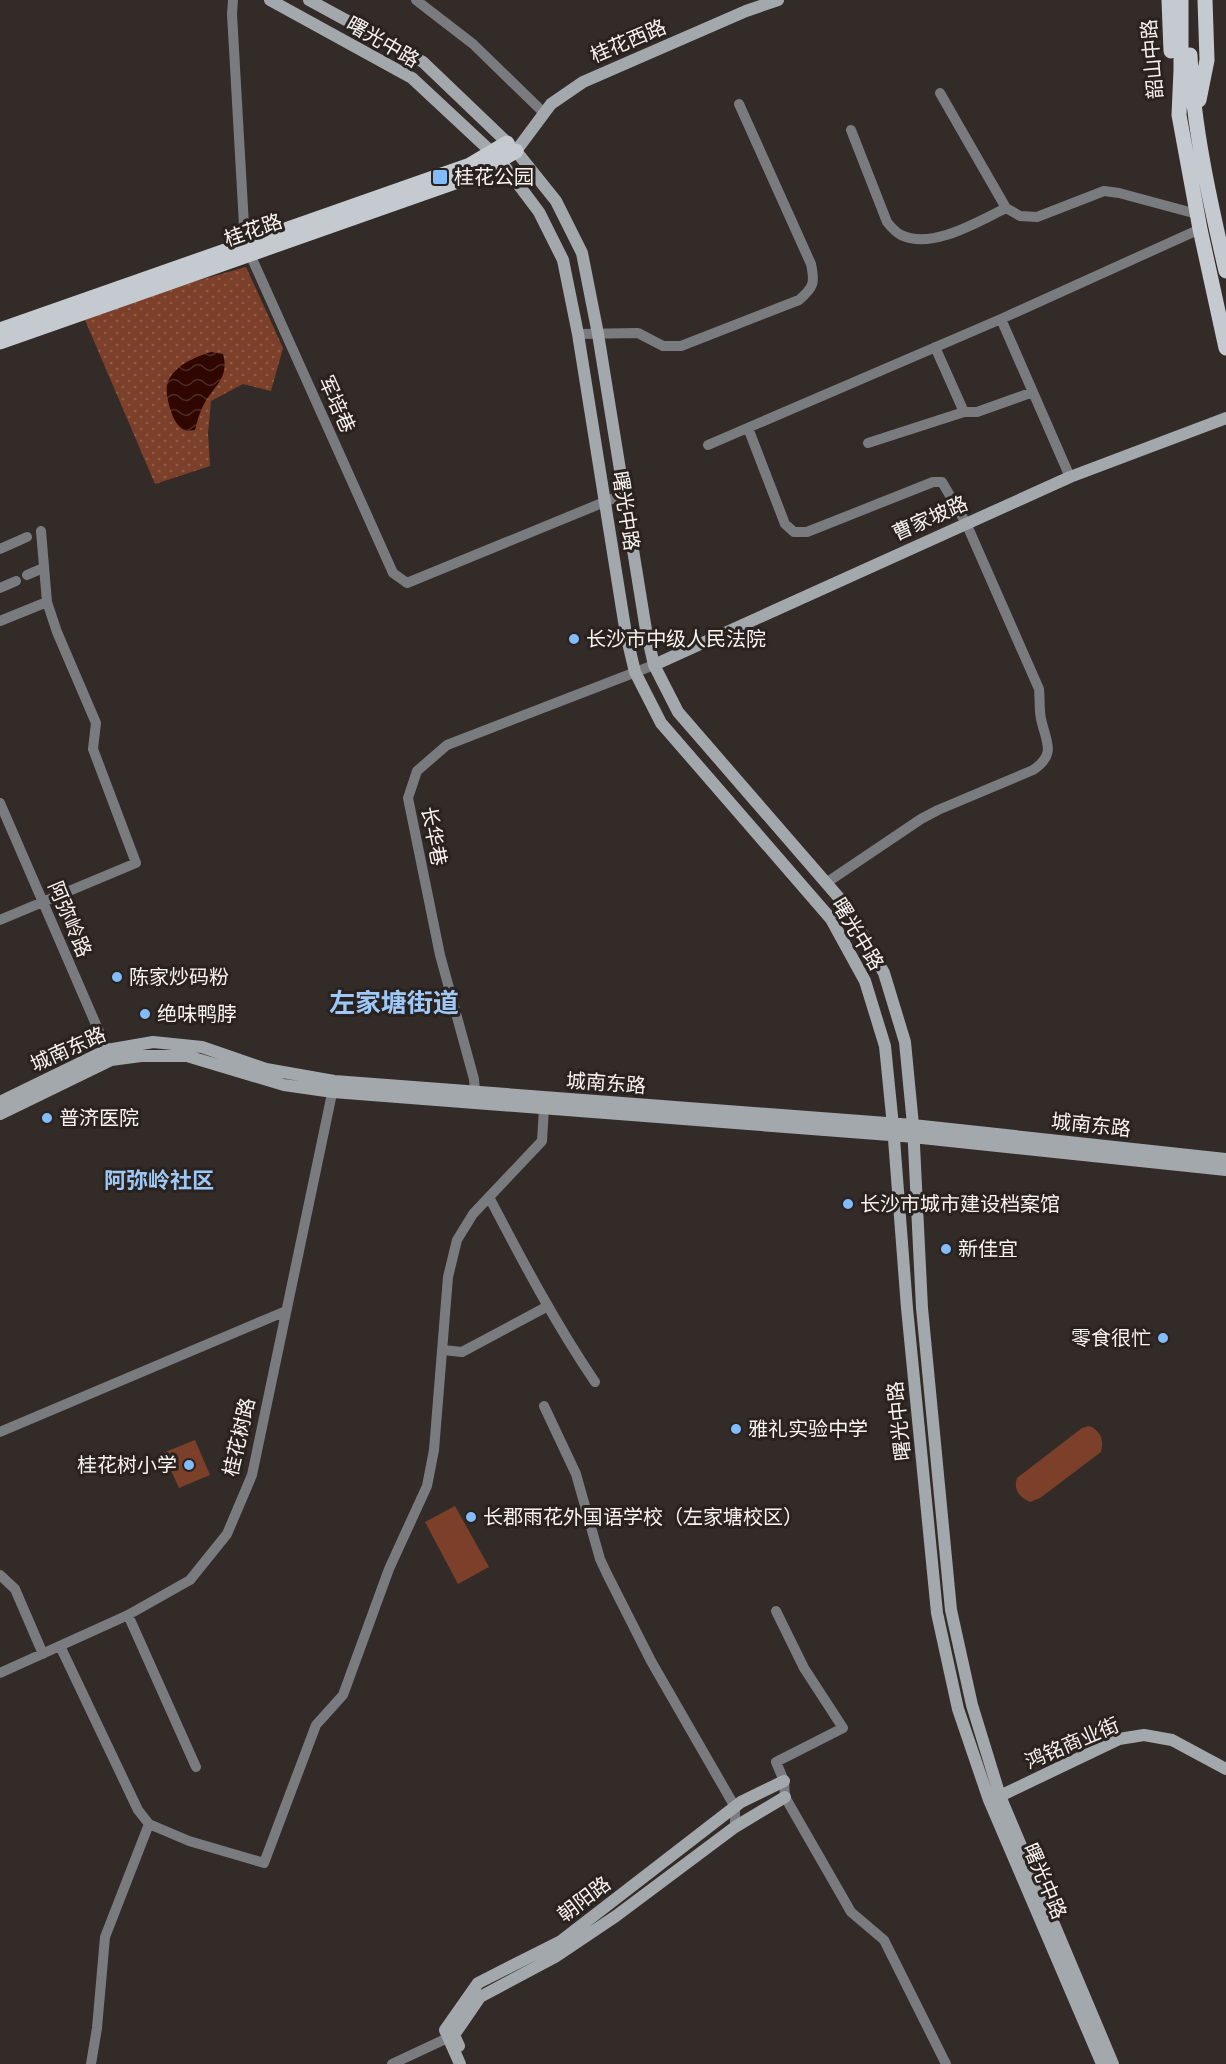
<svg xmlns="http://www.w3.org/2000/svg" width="1226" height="2064" viewBox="0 0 1226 2064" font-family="'Times New Roman','Noto Sans SC',serif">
	<defs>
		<pattern id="park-dots" width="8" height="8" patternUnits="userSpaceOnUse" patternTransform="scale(1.5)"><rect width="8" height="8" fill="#7c402a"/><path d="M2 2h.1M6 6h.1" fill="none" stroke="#8f5c49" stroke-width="1.8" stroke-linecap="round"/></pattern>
		<pattern id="water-waves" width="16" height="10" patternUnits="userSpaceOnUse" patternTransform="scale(1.5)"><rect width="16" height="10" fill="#2f0600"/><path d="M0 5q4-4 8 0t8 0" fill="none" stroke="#4e2b26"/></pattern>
	</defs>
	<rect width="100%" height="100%" fill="#332b28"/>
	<path fill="#7c402a" d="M1089,1426C1101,1431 1104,1440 1101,1452L1040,1498L1030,1502C1019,1497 1013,1489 1017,1478L1082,1428Z
		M195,1440L210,1475L179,1488L163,1453Z
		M455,1506L489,1567L458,1584L425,1522Z"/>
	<path fill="url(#park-dots)" d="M246,267L283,348L271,391L243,384L211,401L208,433L210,466L155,484L82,313Z"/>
	<path fill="url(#water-waves)" d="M211,352L223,354C230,379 213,386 203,406C199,414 197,422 195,430C194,430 187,431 186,431C173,428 165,396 167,385C172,366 195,357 211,352Z"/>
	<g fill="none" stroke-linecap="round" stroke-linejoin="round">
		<path stroke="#797b7f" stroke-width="10" d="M233,0L232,14L245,243L393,573L407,583L624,494
			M416,0L473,44L544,113
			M940,93L1006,208L1020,216L1037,217L1104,191L1119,193L1197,214
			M851,130L887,222C891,227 895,232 901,235C932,250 979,221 1006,208
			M1001,319L1070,477
			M578,334L638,333L663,346H681L799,300C814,287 815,283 811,264L739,104
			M935,347L964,412
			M748,428L785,524L794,532H807L933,482H942L966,523L1039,689C1040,699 1039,709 1041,719C1046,742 1057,754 1033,770L938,810L921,819L826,883
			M868,443L964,412H977L1033,392
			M708,445L1001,319L1200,229
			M0,549L27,537
			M27,575L43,568
			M0,588L16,581
			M0,621L47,602
			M0,803L107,1050
			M0,920L136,863L93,749L96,723L57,632L47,602L41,531
			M475,1092L474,1079L440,955L408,798L417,771L447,745L654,665
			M489,1197C522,1260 555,1323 595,1382
			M443,1350L462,1352L548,1306
			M544,1406L576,1474L600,1559L607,1574L651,1661L735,1807V1827
			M0,1432L286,1311
			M0,1575L15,1589L43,1654
			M776,1611L804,1668L843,1728L776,1762L784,1781L785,1797L851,1912L884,1940L946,2064
			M128,1615L196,1767
			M60,1646L138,1810L149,1824L189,1841L264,1863L316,1725L343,1695L389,1569L427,1486L434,1450L448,1277L457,1240L473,1214L542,1141L544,1108
			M0,1673L128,1615L190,1580L227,1534L252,1475L334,1084
			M91,2064L97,2028L105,1937L149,1824
			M392,2064L454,2035"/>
		<path stroke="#a3a8ad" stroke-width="12" d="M270,0L412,78L500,160L539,212L563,260L578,334L626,634L635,672L661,723L831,919L865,981L885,1046L893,1126L907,1308L937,1613L958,1709L989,1800L1102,2064
			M309,0L423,62L516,151L556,201L582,253L598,334L646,630L654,665L678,712L847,907L884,973L905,1042L913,1125L922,1308L951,1610L972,1705L1000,1796L1113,2064
			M516,151L551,104L583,82L746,11L778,0
			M654,665L1070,477L1226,418
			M0,1102L107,1050L153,1042L202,1047L266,1069L334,1081L913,1125L1226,1159
			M0,1114L111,1060L141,1056H187L284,1085L333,1092L903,1136L1226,1170
			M1000,1796L1119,1739L1144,1735L1172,1740L1226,1769
			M459,2046L454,2035L480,1997L555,1957L616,1916L735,1827L785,1797
			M460,2064L445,2030L478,1983L561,1941L741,1802L784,1781"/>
		<path stroke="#c4cad0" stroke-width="15" d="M1169,0L1171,51
			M1181,0V70L1179,115L1200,229L1226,348
			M1190,55C1193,126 1210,202 1226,271
			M1199,100L1207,60L1205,0
			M0,330L470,165L507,143
			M0,342L475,175L516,151"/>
	</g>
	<g fill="#82bcfa" stroke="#29221f" stroke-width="2">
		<rect x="432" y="169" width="16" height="16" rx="3"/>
		<circle cx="574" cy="639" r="6"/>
		<circle cx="117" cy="977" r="6"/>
		<circle cx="145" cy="1014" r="6"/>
		<circle cx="47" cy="1118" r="6"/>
		<circle cx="848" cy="1204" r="6"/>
		<circle cx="946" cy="1249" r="6"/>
		<circle cx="1163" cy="1338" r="6"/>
		<circle cx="736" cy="1429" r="6"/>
		<circle cx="189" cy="1465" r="6"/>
		<circle cx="471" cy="1517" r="6"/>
	</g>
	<g text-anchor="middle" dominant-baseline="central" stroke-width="6" stroke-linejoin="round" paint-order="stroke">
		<g font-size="20" fill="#f8f3f1" stroke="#29221f">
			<text transform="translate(628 41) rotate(-23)">桂花西路</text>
			<text transform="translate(383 42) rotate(30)">曙光中路</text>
			<text transform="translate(1152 59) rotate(-95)">韶山中路</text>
			<text transform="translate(253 230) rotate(-19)">桂花路</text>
			<text transform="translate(337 404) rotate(66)">军培巷</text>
			<text transform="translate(626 511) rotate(81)">曙光中路</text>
			<text transform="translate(930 518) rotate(-24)">曹家坡路</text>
			<text transform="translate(434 836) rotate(79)">长华巷</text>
			<text transform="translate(70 919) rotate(67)">阿弥岭路</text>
			<text transform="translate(858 934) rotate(59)">曙光中路</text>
			<text transform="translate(68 1049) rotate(-24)">城南东路</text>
			<text transform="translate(606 1083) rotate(4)">城南东路</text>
			<text transform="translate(1091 1125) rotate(6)">城南东路</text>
			<text transform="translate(899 1421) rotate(-96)">曙光中路</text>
			<text transform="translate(239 1437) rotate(-77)">桂花树路</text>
			<text transform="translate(1072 1743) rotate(-23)">鸿铭商业街</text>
			<text transform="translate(1045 1881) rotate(67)">曙光中路</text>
			<text transform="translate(584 1899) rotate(-37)">朝阳路</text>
		</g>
		<g font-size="20" fill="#f8f3f1" stroke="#29221f" text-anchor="start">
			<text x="454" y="177">桂花公园</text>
			<text x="586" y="639">长沙市中级人民法院</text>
			<text x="129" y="977">陈家炒码粉</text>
			<text x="157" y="1014">绝味鸭脖</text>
			<text x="59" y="1118">普济医院</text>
			<text x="860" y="1204">长沙市城市建设档案馆</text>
			<text x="958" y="1249">新佳宜</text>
			<text x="1151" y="1338" text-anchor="end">零食很忙</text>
			<text x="748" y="1429">雅礼实验中学</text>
			<text x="177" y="1465" text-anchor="end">桂花树小学</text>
			<text x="483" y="1517">长郡雨花外国语学校（左家塘校区）</text>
		</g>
		<g font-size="22" font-weight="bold" fill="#9ec8f7" stroke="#29221f">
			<text x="159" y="1180">阿弥岭社区</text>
		</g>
		<g font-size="26" font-weight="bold" fill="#9ec8f7" stroke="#29221f">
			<text x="394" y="1003">左家塘街道</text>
		</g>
	</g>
</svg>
